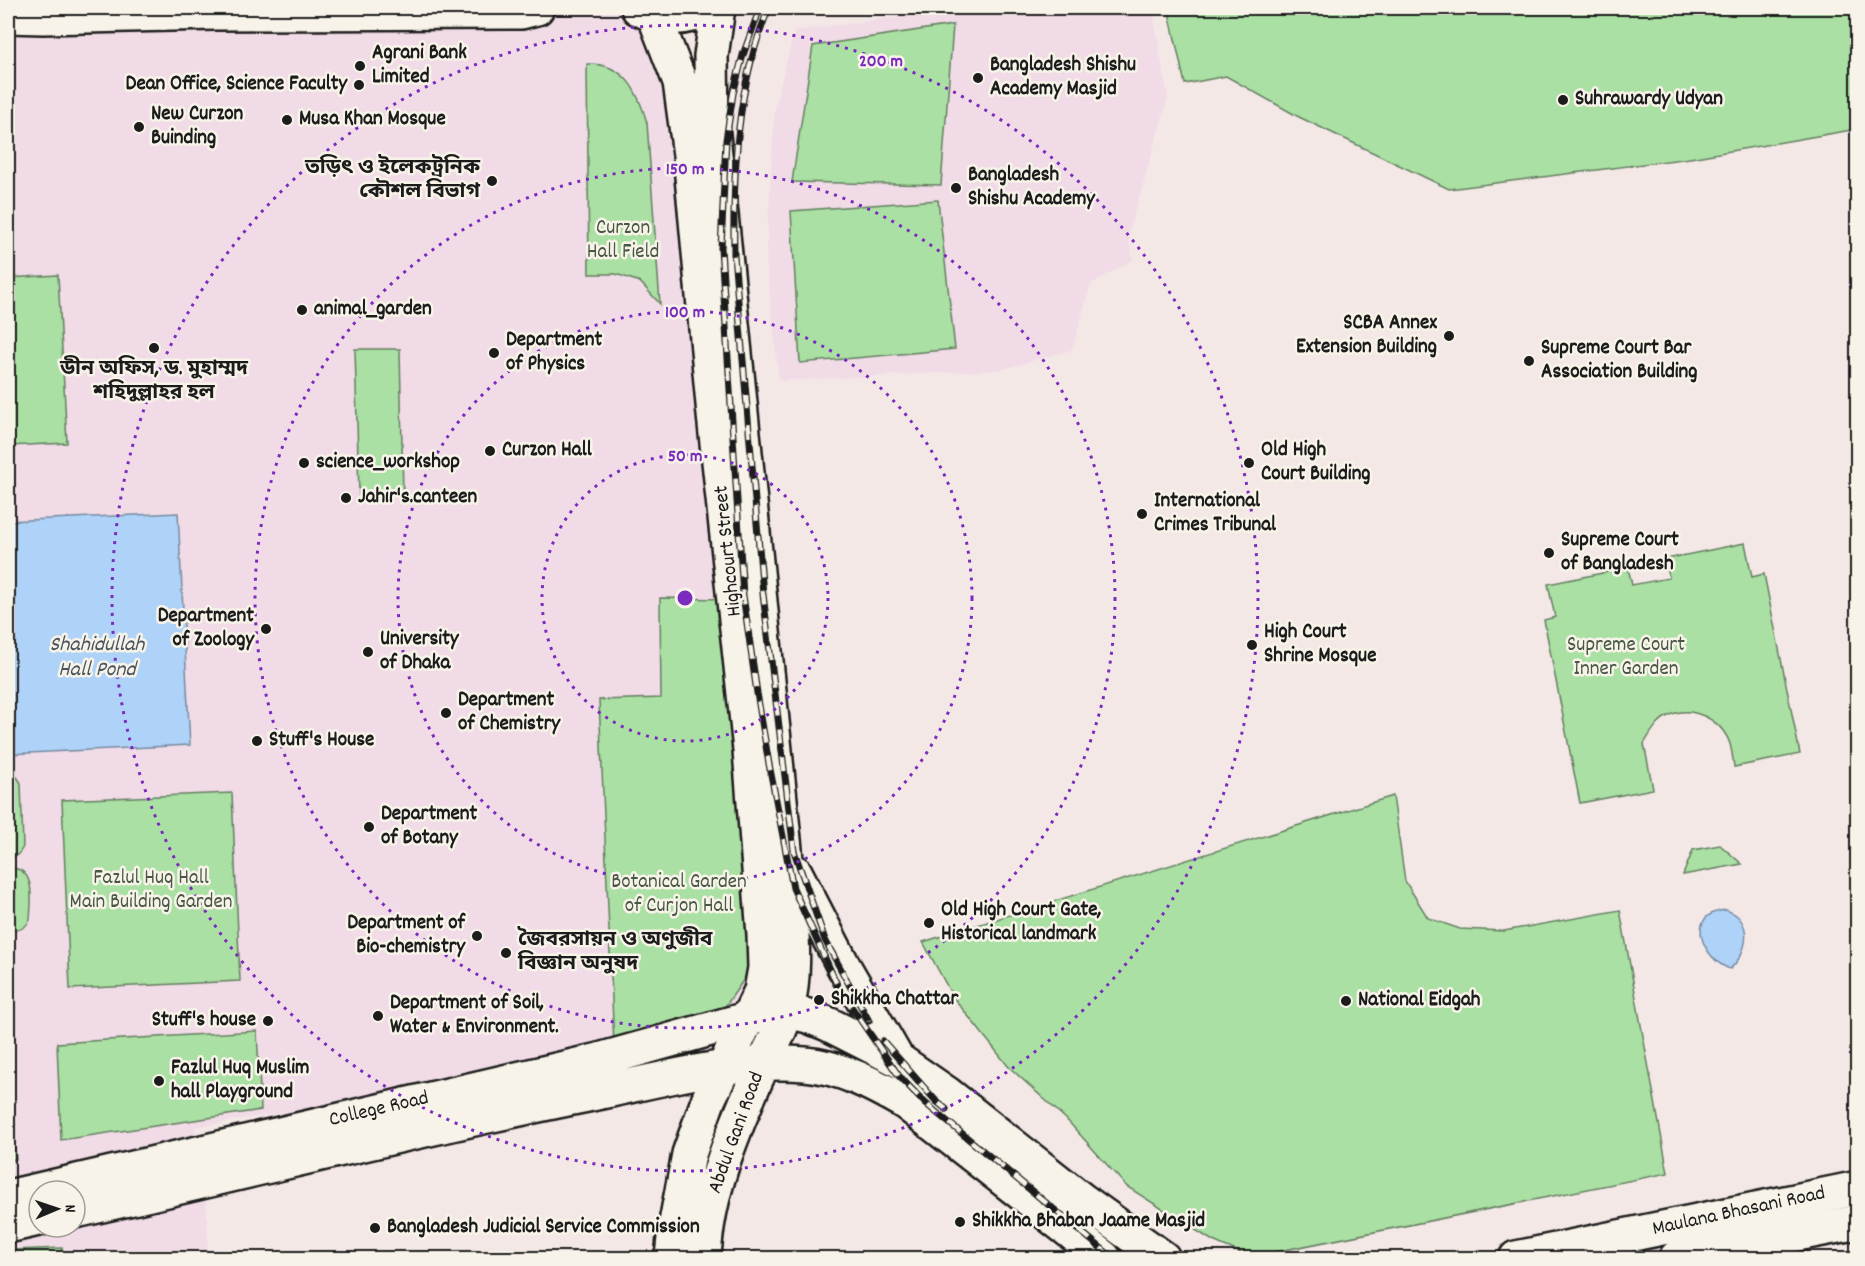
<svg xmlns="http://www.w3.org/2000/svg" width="1865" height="1266" viewBox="0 0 1865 1266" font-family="Dekko,'Noto Sans Bengali',sans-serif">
	<rect width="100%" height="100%" fill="#f4e8e7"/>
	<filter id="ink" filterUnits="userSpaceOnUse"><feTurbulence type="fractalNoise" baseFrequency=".0167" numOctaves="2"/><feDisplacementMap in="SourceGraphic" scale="12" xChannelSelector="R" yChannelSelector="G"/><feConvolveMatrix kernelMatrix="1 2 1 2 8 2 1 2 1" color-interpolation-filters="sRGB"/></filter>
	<g filter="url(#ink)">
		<path fill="#f0dbe6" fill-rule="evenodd" d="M8,8H682L675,39L754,983L736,1012L380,1097L195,1127L207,1212L208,1258H8ZM39,1191H75V1227H39Z
			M962,8H1152L1168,98L1128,235L1133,260L1091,284L1072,350L999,370L779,381L766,258L775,106L794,31Z"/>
		<path fill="#aae0a3" stroke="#637e60" stroke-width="1.5" d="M1168,8H1857V129L1690,158L1449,189L1299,117L1226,76L1185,84Z
			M953,25L941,185L792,182L813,46Z
			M587,64C625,63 638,91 647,123L660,304L640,282L616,274H589Z
			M938,200L955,349L800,363L791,211Z
			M58,275L67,443L8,446V278Z
			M355,349H400L403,495H359Z
			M1745,543L1752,577L1764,574L1800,754L1734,767C1733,759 1732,751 1730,744C1722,720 1692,704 1668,716C1657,721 1650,734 1644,744L1653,789L1580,803L1544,620L1555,617L1548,584L1628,568L1632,585L1669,578L1666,559Z
			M660,598L726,599L753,966L718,1017L614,1046L599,700L661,698Z
			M8,774L17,777L21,783L23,847C19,854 16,858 8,857Z
			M232,793L240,981L70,989L62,800Z
			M1393,796L1405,881L1428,918L1460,929L1504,931L1620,910L1668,1173L1250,1257L1213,1241L1126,1186L1066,1119L1008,1066L953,997L923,942Z
			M1720,845L1742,864L1683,875L1693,850Z
			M8,868C37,866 31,901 30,920C25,929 17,932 8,928Z
			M257,1031L261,1110L61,1140L57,1043Z
			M8,1102L16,1159L8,1161Z
			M62,1248V1258H13V1250Z"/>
		<path fill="#afd3f8" stroke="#748aa0" stroke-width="1.5" d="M178,513L190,745L8,754V521Z
			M1726,910C1754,919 1749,952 1730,969C1702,959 1684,913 1726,910Z"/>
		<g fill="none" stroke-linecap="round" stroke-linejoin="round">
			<defs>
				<path id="major" d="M638,8C660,20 688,21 708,8
					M654,15L680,82L690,155L714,415L750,750L764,935L765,968L761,991L709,1098L689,1154L675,1228L672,1258
					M8,16L43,17L215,13L521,12L537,8
					M795,872L844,967L897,1059
					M8,1197L599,1060L768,1013L787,1011L808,1016L828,1024L897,1059L946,1093L1082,1200L1163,1258
					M75,1211C246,1173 415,1129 587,1095C657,1081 733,1058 805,1064C841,1067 875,1085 906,1103L1104,1258
					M8,1226L39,1219
					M704,1258C707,1193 732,1134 758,1075C767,1054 782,1031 787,1009C796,973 792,936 790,899L712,125L711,56L718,8"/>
				<path id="highway" d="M1516,1258L1858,1188
					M1676,1258L1858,1222"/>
			</defs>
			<use href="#major" stroke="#1c1c1c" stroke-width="38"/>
			<use href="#highway" stroke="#1c1c1c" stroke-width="38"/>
			<use href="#major" stroke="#f7f3e8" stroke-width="33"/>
			<use href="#highway" stroke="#f7f3e8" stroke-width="33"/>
			<defs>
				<path id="rail" d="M760,8L743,55L733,94L726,140L721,248L743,595L757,693L769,764L793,888L839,989L899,1076L925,1103L1113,1258
					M769,8C736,86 733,171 734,255L763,594L794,851L825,940L869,1021
					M883,1041L936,1101L946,1109"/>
			</defs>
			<use href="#rail" stroke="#1c1c1c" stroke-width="7"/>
			<use href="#rail" stroke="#f7f3e8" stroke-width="4.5" stroke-dasharray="14" stroke-linecap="butt"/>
		</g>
	</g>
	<g fill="none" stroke="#7b2cbf" stroke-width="3" stroke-dasharray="3 6">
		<circle cx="685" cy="598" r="143"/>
		<circle cx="685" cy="598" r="287"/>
		<circle cx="685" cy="598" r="430"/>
		<circle cx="685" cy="598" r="573"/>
	</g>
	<g fill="#1c1c1c" stroke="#f7f3e8" stroke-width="2">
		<circle cx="360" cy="66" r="6"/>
		<circle cx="978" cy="78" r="6"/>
		<circle cx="359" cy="85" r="6"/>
		<circle cx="1563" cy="100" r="6"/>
		<circle cx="287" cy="120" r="6"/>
		<circle cx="139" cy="127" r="6"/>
		<circle cx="492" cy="181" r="6"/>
		<circle cx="956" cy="188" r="6"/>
		<circle cx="302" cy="310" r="6"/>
		<circle cx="1449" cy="336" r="6"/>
		<circle cx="154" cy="348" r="6"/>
		<circle cx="494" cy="353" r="6"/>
		<circle cx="1529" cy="361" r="6"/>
		<circle cx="490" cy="451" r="6"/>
		<circle cx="304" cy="463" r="6"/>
		<circle cx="1249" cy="463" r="6"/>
		<circle cx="346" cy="498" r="6"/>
		<circle cx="1142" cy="514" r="6"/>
		<circle cx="1549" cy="553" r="6"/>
		<circle cx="266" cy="629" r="6"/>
		<circle cx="1252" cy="645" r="6"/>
		<circle cx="368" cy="652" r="6"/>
		<circle cx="446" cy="713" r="6"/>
		<circle cx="257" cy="741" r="6"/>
		<circle cx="369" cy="827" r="6"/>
		<circle cx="929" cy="923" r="6"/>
		<circle cx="477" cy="936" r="6"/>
		<circle cx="506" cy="953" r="6"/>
		<circle cx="819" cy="1000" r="6"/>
		<circle cx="1346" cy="1001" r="6"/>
		<circle cx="378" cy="1016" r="6"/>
		<circle cx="268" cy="1021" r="6"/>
		<circle cx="159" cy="1081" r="6"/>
		<circle cx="960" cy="1222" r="6"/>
		<circle cx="375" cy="1228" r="6"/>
	</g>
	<g text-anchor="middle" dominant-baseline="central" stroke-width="5" stroke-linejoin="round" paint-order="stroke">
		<g font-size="21" font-weight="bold" fill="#1c1c1c" stroke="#f7f3e8" text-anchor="start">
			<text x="372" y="54">Agrani Bank<tspan x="372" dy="24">Limited</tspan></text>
			<text x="990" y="66">Bangladesh Shishu<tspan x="990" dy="24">Academy Masjid</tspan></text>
			<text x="347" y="85" text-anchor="end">Dean Office, Science Faculty</text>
			<text x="1575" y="100">Suhrawardy Udyan</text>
			<text x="151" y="115">New Curzon<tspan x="151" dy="24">Buinding</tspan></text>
			<text x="299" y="120">Musa Khan Mosque</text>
			<text x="480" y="169" text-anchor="end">তড়িৎ ও ইলেকট্রনিক<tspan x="480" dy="24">কৌশল বিভাগ</tspan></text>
			<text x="968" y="176">Bangladesh<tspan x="968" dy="24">Shishu Academy</tspan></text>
			<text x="314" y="310">animal_garden</text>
			<text x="1437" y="324" text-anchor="end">SCBA Annex<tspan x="1437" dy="24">Extension Building</tspan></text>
			<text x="506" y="341">Department<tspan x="506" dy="24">of Physics</tspan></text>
			<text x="1541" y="349">Supreme Court Bar<tspan x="1541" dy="24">Association Building</tspan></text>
			<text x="154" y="370" text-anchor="middle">ডীন অফিস, ড. মুহাম্মদ<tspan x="154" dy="24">শহিদুল্লাহর হল</tspan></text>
			<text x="502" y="451">Curzon Hall</text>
			<text x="1261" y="451">Old High<tspan x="1261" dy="24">Court Building</tspan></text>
			<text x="316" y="463">science_workshop</text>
			<text x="358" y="498">Jahir's.canteen</text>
			<text x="1154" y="502">International<tspan x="1154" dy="24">Crimes Tribunal</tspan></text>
			<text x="1561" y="541">Supreme Court<tspan x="1561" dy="24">of Bangladesh</tspan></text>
			<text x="254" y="617" text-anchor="end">Department<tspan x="254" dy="24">of Zoology</tspan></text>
			<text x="1264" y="633">High Court<tspan x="1264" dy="24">Shrine Mosque</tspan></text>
			<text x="380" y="640">University<tspan x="380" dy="24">of Dhaka</tspan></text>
			<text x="458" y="701">Department<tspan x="458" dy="24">of Chemistry</tspan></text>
			<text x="269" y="741">Stuff's House</text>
			<text x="381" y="815">Department<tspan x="381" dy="24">of Botany</tspan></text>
			<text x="941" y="911">Old High Court Gate,<tspan x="941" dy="24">Historical landmark</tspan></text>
			<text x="465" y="924" text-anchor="end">Department of<tspan x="465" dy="24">Bio-chemistry</tspan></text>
			<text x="518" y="941">জৈবরসায়ন ও অণুজীব<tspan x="518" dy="24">বিজ্ঞান অনুষদ</tspan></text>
			<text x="831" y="1000">Shikkha Chattar</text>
			<text x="1358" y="1001">National Eidgah</text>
			<text x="390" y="1004">Department of Soil,<tspan x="390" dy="24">Water &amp; Environment.</tspan></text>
			<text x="256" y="1021" text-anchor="end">Stuff's house</text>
			<text x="171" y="1069">Fazlul Huq Muslim<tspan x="171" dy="24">hall Playground</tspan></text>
			<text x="972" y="1222">Shikkha Bhaban Jaame Masjid</text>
			<text x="387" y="1228">Bangladesh Judicial Service Commission</text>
		</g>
		<g font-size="21" fill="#475744" stroke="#f7f3e8">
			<text x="623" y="229">Curzon<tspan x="623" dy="24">Hall Field</tspan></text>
			<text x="1626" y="646">Supreme Court<tspan x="1626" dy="24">Inner Garden</tspan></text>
			<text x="151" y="879">Fazlul Huq Hall<tspan x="151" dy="24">Main Building Garden</tspan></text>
			<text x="679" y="883">Botanical Garden<tspan x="679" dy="24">of Curjon Hall</tspan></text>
		</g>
		<g font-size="21" fill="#1c1c1c" stroke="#f7f3e8">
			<text transform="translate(729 551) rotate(-96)">Highcourt Street</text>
			<text transform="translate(379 1110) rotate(-13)">College Road</text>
			<text transform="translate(737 1133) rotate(-70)">Abdul Gani Road</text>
			<text transform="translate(1739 1212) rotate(-12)">Maulana Bhasani Road</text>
		</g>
		<g font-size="22" font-style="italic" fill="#48535e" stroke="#f7f3e8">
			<text x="97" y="645">Shahidullah<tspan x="97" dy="25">Hall Pond</tspan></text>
		</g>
	</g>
	<circle cx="685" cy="598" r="9" fill="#7b2cbf" stroke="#f7f3e8" stroke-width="3"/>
	<g font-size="18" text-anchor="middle" font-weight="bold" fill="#7b2cbf" stroke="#f7f3e8" stroke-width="5" stroke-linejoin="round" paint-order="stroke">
		<text x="881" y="66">200 m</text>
		<text x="685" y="174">150 m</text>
		<text x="685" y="317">100 m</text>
		<text x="685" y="461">50 m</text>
	</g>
	<rect width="1865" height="1266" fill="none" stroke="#f7f3e8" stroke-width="30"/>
	<rect x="15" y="15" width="1835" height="1236" fill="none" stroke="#1c1c1c" stroke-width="2" filter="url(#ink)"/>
	<g transform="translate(57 1209) rotate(88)"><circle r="28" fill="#f7f3e8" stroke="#9f9d96" stroke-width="1.5"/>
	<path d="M0-4.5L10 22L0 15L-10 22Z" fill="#1c1c1c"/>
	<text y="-9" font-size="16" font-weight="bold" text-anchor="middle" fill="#1c1c1c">N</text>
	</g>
</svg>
